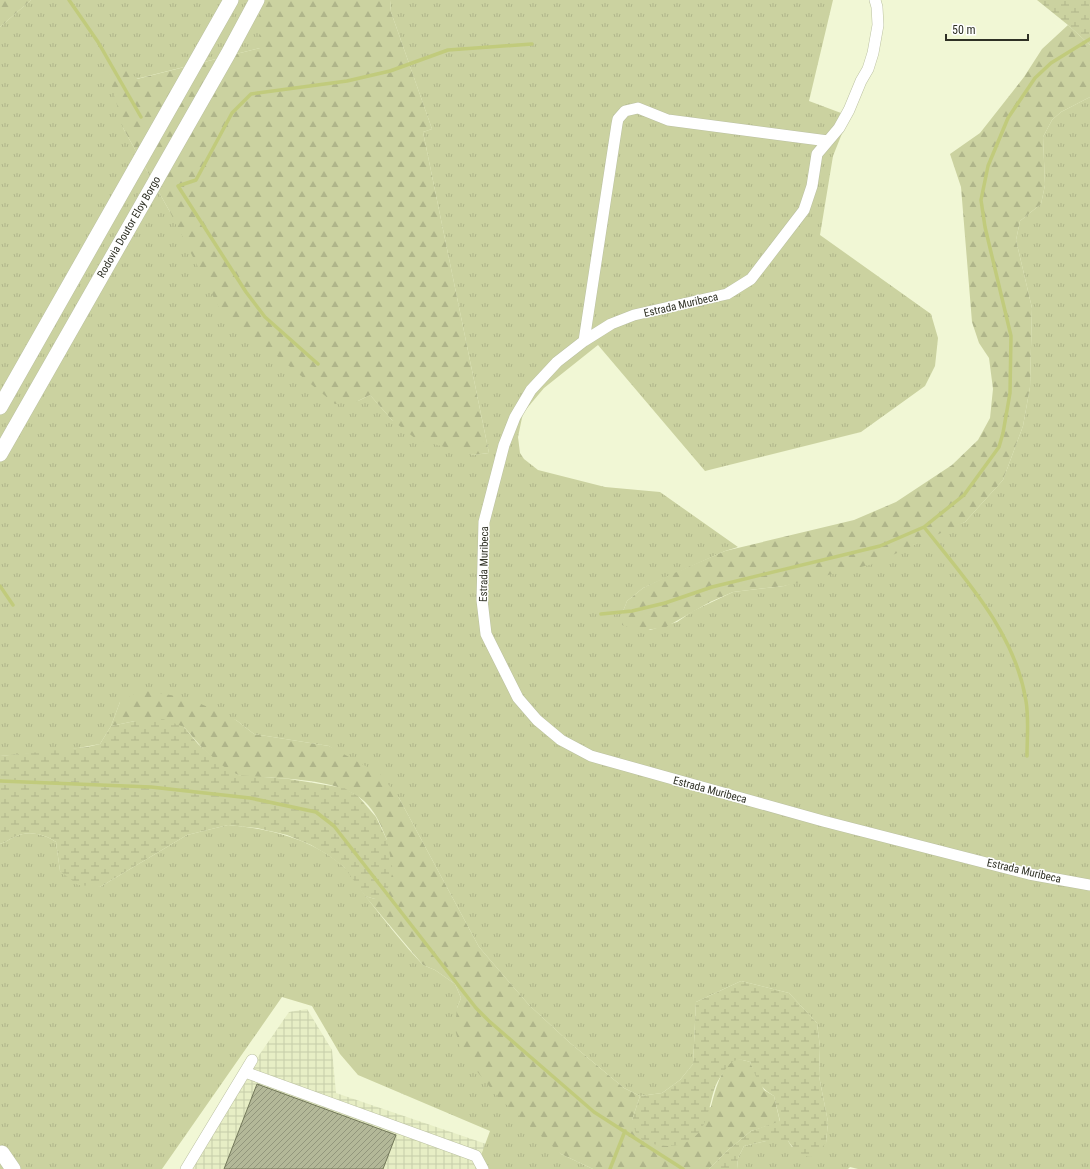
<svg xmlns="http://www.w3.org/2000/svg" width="1090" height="1169" viewBox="0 0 1090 1169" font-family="'Roboto Condensed',sans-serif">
	<defs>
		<pattern id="industrial-grid" width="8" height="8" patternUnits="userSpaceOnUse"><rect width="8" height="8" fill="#e7eec5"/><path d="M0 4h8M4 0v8" fill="none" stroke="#c6cda9"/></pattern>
		<pattern id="grass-tufts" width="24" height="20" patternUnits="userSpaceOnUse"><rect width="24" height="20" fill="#cbd2a0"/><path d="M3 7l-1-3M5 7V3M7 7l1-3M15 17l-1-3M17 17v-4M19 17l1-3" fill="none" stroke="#afb58a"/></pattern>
		<pattern id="forest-firs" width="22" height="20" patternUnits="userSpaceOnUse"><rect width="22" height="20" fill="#cbd2a0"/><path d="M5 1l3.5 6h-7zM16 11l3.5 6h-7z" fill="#afb58a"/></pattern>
		<pattern id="wetland-marsh" width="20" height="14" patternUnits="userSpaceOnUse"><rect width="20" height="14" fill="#cbd2a0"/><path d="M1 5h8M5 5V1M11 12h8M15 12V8" fill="none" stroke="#afb58a"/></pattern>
		<pattern id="building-hatch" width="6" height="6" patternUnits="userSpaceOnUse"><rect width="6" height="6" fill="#b3b898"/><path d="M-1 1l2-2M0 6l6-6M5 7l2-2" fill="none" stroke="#92967c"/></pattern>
	</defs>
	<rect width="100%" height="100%" fill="#f1f7d5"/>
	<path fill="url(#industrial-grid)" d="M307,1009L332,1050L336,1093L504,1150L497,1169H180L289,1012Z"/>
	<path fill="url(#grass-tufts)" d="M31,0H260V48L136,79L123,128L170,212L358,401L370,395L392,420L473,455L489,453L423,132L432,129L391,12L390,0H833L809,101L849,116L833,156L820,235L931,314L938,338L935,366L925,386L861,432L705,471L598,345L544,388L523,413L518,437L520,453L524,459L538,470L605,487L660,492L738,547L725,551L643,588L627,601L622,614L650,630L677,622L693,611L733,592L784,586L965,522L1003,480L1023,426L1030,387L1032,308L1016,240L1020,221L1041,204L1045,185L1043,137L1052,120L1061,112L1090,97V1169H858L850,1167L848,1169H737L738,1158L744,1146L766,1141H788L792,1147L826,1143L828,1122L819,1076L820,1047L817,1023L789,993L741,981L696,1002L693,1064L680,1080L662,1093L640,1096L624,1088L569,1042L529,1005L479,947L399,798L329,746L254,734L236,720L120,702L111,726L100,744L62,751L0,756V27Z
		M228,825C270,829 310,838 343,866C353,875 359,888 367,898C385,921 403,944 423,965L435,970L455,984L461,998L457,1008L561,1154L593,1169H476L490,1131L358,1075L340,1054L312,1006L282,997L162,1169H0V844C6,842 11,838 17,836C29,830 46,835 56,842L60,871L100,887L187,835Z"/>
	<path fill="url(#forest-firs)" d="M0,0H31L0,27Z
		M260,0H390L391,12L432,129L423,132L489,453L473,455L416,439L392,420L370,395L358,401L335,404L219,308L170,212L123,128L107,67L128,70L137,79L260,48Z
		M1068,25L1090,45V97L1061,112L1052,120L1043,137L1045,185L1041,204L1020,221L1016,240L1032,308L1030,387L1023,426L1003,480L965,522L873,564L784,586L733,592L710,602L666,627L640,631L622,625V614L627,601L643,588L670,575L725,551L854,520L896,502L952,465L978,440L990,418L993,389L989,358L979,343L972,322L961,187L950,154L980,133L1024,77L1042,49Z
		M141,690L188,698L236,720L254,734L329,746L380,774L399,798L479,947L529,1005L569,1042L624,1088L640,1096L632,1120L711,1107C714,1095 722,1061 737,1059C741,1059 746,1061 750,1062L764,1090L774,1096L780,1122L751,1131L728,1150L709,1169H593L561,1154L499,1098L461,1052L455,1029L457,1008L461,998L455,984L435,970L423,965L365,896L375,899L387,840C382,828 377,815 368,805C349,783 306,780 277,778C266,777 249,778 238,775C218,768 197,742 184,727L135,721L111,726L120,702Z"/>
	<path fill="url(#wetland-marsh)" d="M1037,0H1090V45L1068,25Z
		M163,719L184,727L198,744L223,766L238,775L289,779L314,783L344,788L358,796L376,817L387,840L393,871L387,891L375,899L365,896L344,867L328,855L311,845L287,835L257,828L228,825L187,835L100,887L78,885L60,871L56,842C46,835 29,830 17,836C11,838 6,842 0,844V756L87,747L100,744L111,726L135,721Z
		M741,981L789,993L817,1023L820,1047L819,1076L828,1122L826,1143L813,1157C802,1157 794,1149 788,1141H766L744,1146L738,1158L737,1169H709L728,1150L751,1131L780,1121L774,1096C757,1086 757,1078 750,1062C746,1061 741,1059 738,1060C734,1060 730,1063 728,1066C723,1072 718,1080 715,1087C707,1111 708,1138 678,1145C663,1148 649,1144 637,1137L632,1120L640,1096L662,1093L680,1080L693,1064L696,1002Z"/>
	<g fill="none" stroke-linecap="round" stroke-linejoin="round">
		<path stroke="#c1cb7c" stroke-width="3.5" d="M69,0L98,42L141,117
			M318,364L265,317L246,292L178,186L196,180L232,113L251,94L347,81L390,71L448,50L532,44
			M924,527C965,579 1015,632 1026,701C1029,719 1027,738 1027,756
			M0,586L13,605
			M601,614L632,611L665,603L712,587L880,546L924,527L964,495L999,447L1003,433L1010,393L1011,336L985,227L981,200L988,166L1008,118L1035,78L1051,63L1090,39
			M0,781L151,787L250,798L316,812L334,826L476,1008L489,1021L594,1112L683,1169
			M610,1169L625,1131"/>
	</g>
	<path fill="url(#building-hatch)" stroke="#727759" d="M257,1084L396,1135L383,1169H224Z"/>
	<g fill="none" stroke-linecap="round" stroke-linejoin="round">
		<defs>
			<path id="minor" d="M875,0L877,7L878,25L873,53L868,69L861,81L849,110L839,128L817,154L812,186L804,210L751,279L727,294L634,315L611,324L584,341L557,362L531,390L515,417L504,445L484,522L482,600L486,634L518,698L537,720L561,740L591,756L823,821L1029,874L1090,885
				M584,341L617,124L618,119L625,111L638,108L668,120L828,141
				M245,1072L476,1156L483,1169
				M186,1169L252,1060"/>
			<path id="highway" d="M0,407L231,0
				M0,454L228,54L257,0
				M2,1153L13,1169"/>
		</defs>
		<use href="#minor" stroke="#bbc1a1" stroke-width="12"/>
		<use href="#highway" stroke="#bbc1a1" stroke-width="16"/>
		<use href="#minor" stroke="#fff" stroke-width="11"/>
		<use href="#highway" stroke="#fff" stroke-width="15"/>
	</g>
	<g text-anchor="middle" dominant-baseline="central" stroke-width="3" stroke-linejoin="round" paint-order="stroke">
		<g font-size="11" fill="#2f3125" stroke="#fff">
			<text transform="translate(129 227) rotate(-60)">Rodovia Doutor Eloy Borgo</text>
			<text transform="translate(681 305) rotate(-13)">Estrada Muribeca</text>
			<text transform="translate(484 564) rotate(-89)">Estrada Muribeca</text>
			<text transform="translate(710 790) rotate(15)">Estrada Muribeca</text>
			<text transform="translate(1024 871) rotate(13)">Estrada Muribeca</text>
		</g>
	</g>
	<path d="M946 34v6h82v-6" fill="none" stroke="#2f3125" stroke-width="2"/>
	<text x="952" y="34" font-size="12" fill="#2f3125" stroke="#ffffff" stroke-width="3" paint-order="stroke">50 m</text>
</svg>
